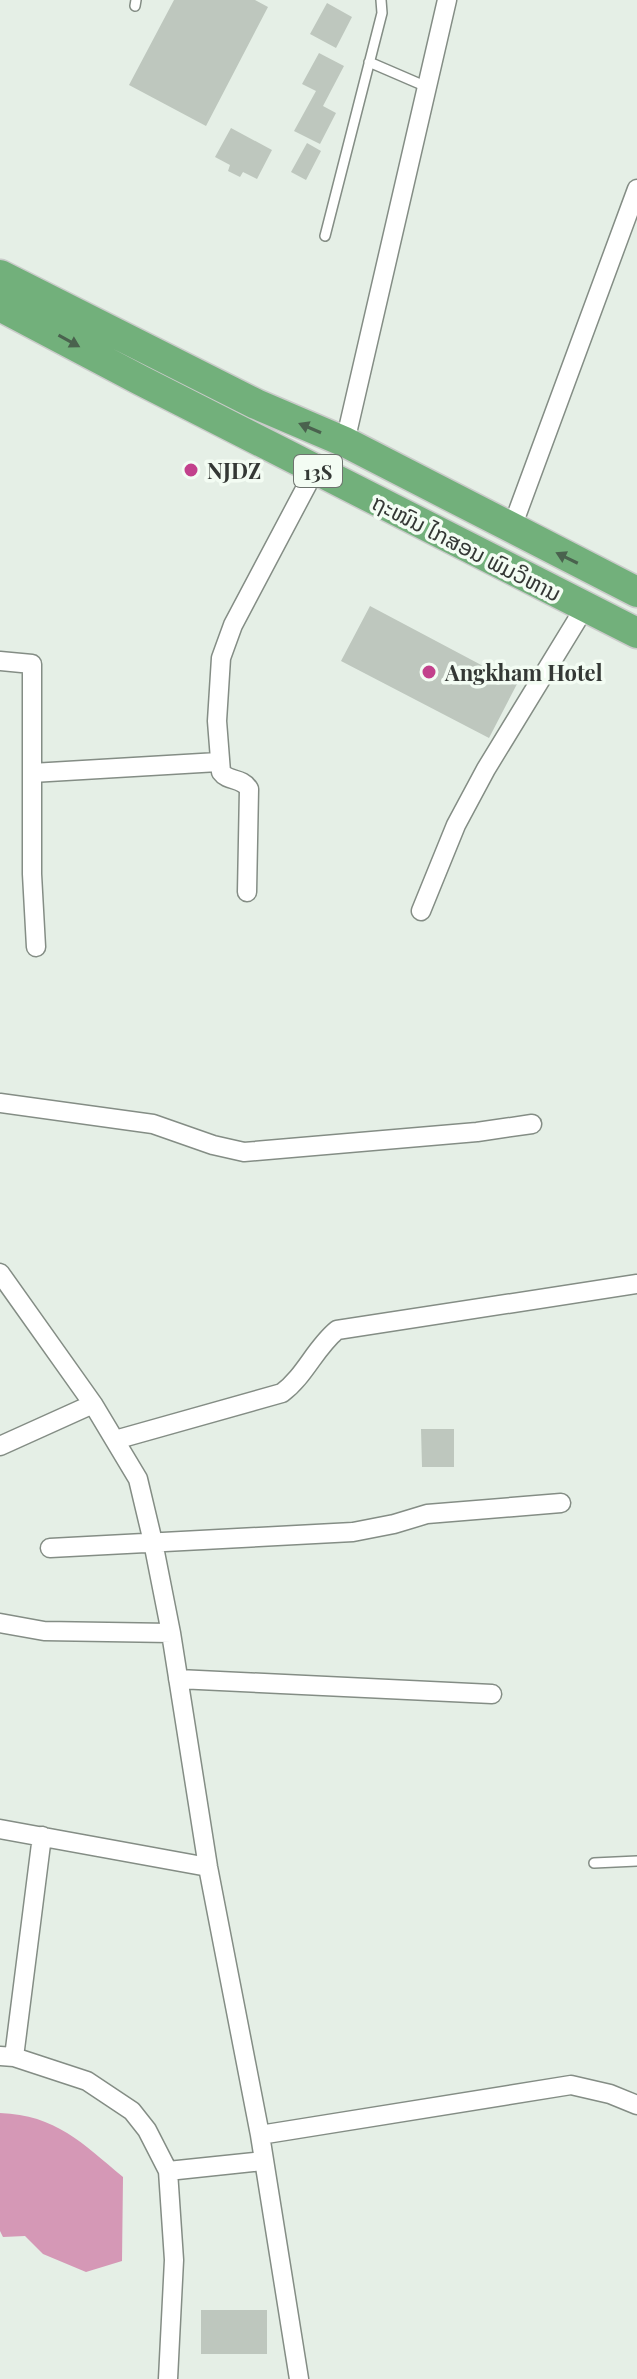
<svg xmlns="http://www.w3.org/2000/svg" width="637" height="2379" viewBox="0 0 637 2379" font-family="'Playfair Display','Noto Sans Lao',serif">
	<rect width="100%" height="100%" fill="#e5efe6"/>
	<path fill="#d598b6" d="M0,2113C56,2115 82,2143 123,2177L122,2261L86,2272L43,2254L25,2236L3,2237L0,2231Z"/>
	<path fill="#bec7be" d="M174,0H255L268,7L206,126L129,85Z
		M327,3L352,17L336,48L310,34Z
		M319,53L344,66L323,106L336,113L320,144L294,131L316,91L302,84Z
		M231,128L272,150L257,179L243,172L240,177L228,171L230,165L215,157Z
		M307,143L321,151L306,180L291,172Z
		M370,606L517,684L489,738L341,661Z
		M421,1429H454V1467H422Z
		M201,2310H267V2354H201Z"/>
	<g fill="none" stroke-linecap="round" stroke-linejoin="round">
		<defs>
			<path id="service" d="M135,6L136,0
				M369,62L427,87
				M325,236L382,13L381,0
				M594,1863L637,1861"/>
			<path id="minor" d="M345,442L447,0
				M511,530L637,189
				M0,661L32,664V874L36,947
				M32,773L218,762
				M247,892L249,789C242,777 228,782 221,772L217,721L221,658L233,625L315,470
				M421,911L456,825L486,769L585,607
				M0,1103L153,1124L213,1145L244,1152L477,1132L532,1124
				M0,1273L93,1404L138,1479L153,1542L171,1633L208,1867L260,2135L299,2379
				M115,1440L282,1393C305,1376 315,1348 337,1330L637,1284
				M0,1446L93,1404
				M50,1548L353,1532L394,1524L427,1514L561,1503
				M0,1623L44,1631L171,1633
				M178,1679L492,1694
				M0,1829L208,1867
				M0,2056L14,2057L87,2081L132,2111L147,2130L168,2171L174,2260L168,2379
				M14,2057L42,1836
				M260,2135L571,2085L610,2094L637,2105
				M168,2171L263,2161"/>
			<path id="trunk" d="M0,275L256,404L345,442L637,592
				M0,306L140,380L637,633"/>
		</defs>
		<use href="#service" stroke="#848d85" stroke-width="12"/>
		<use href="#minor" stroke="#848d85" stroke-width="21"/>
		<use href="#trunk" stroke="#cacbca" stroke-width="33"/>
		<use href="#service" stroke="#fff" stroke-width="9"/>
		<use href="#minor" stroke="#fff" stroke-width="18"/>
		<use href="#trunk" stroke="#72b07b" stroke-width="30"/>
	</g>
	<defs><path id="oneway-solid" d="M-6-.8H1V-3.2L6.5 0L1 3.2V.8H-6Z" transform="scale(2)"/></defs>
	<g fill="#4a624e">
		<use href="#oneway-solid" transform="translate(69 341) rotate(29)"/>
		<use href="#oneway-solid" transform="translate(310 428) rotate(-157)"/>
		<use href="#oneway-solid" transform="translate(567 558) rotate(-154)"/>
	</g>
	<g fill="#c2418c" stroke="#f3fcf3" stroke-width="3">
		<circle cx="191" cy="470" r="8"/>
		<circle cx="429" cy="672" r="8"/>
	</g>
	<g text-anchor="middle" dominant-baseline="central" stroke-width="7" stroke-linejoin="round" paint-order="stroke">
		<rect fill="#f3fcf3" stroke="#6d736e" stroke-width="2" x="294" y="455" width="48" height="32" rx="6"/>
		<g font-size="20" font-weight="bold" fill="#343835">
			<text x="318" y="471">13S</text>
		</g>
		<g font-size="22" font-weight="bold" fill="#343835" stroke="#f3fcf3" text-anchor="start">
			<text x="207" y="470">NJDZ</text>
			<text x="445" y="672">Angkham Hotel</text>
		</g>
		<g font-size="22" fill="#343835" stroke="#f3fcf3">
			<text transform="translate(467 547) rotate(27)">ຖະໜົນ ໄກສອນ ພົມວິຫານ</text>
		</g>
	</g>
</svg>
